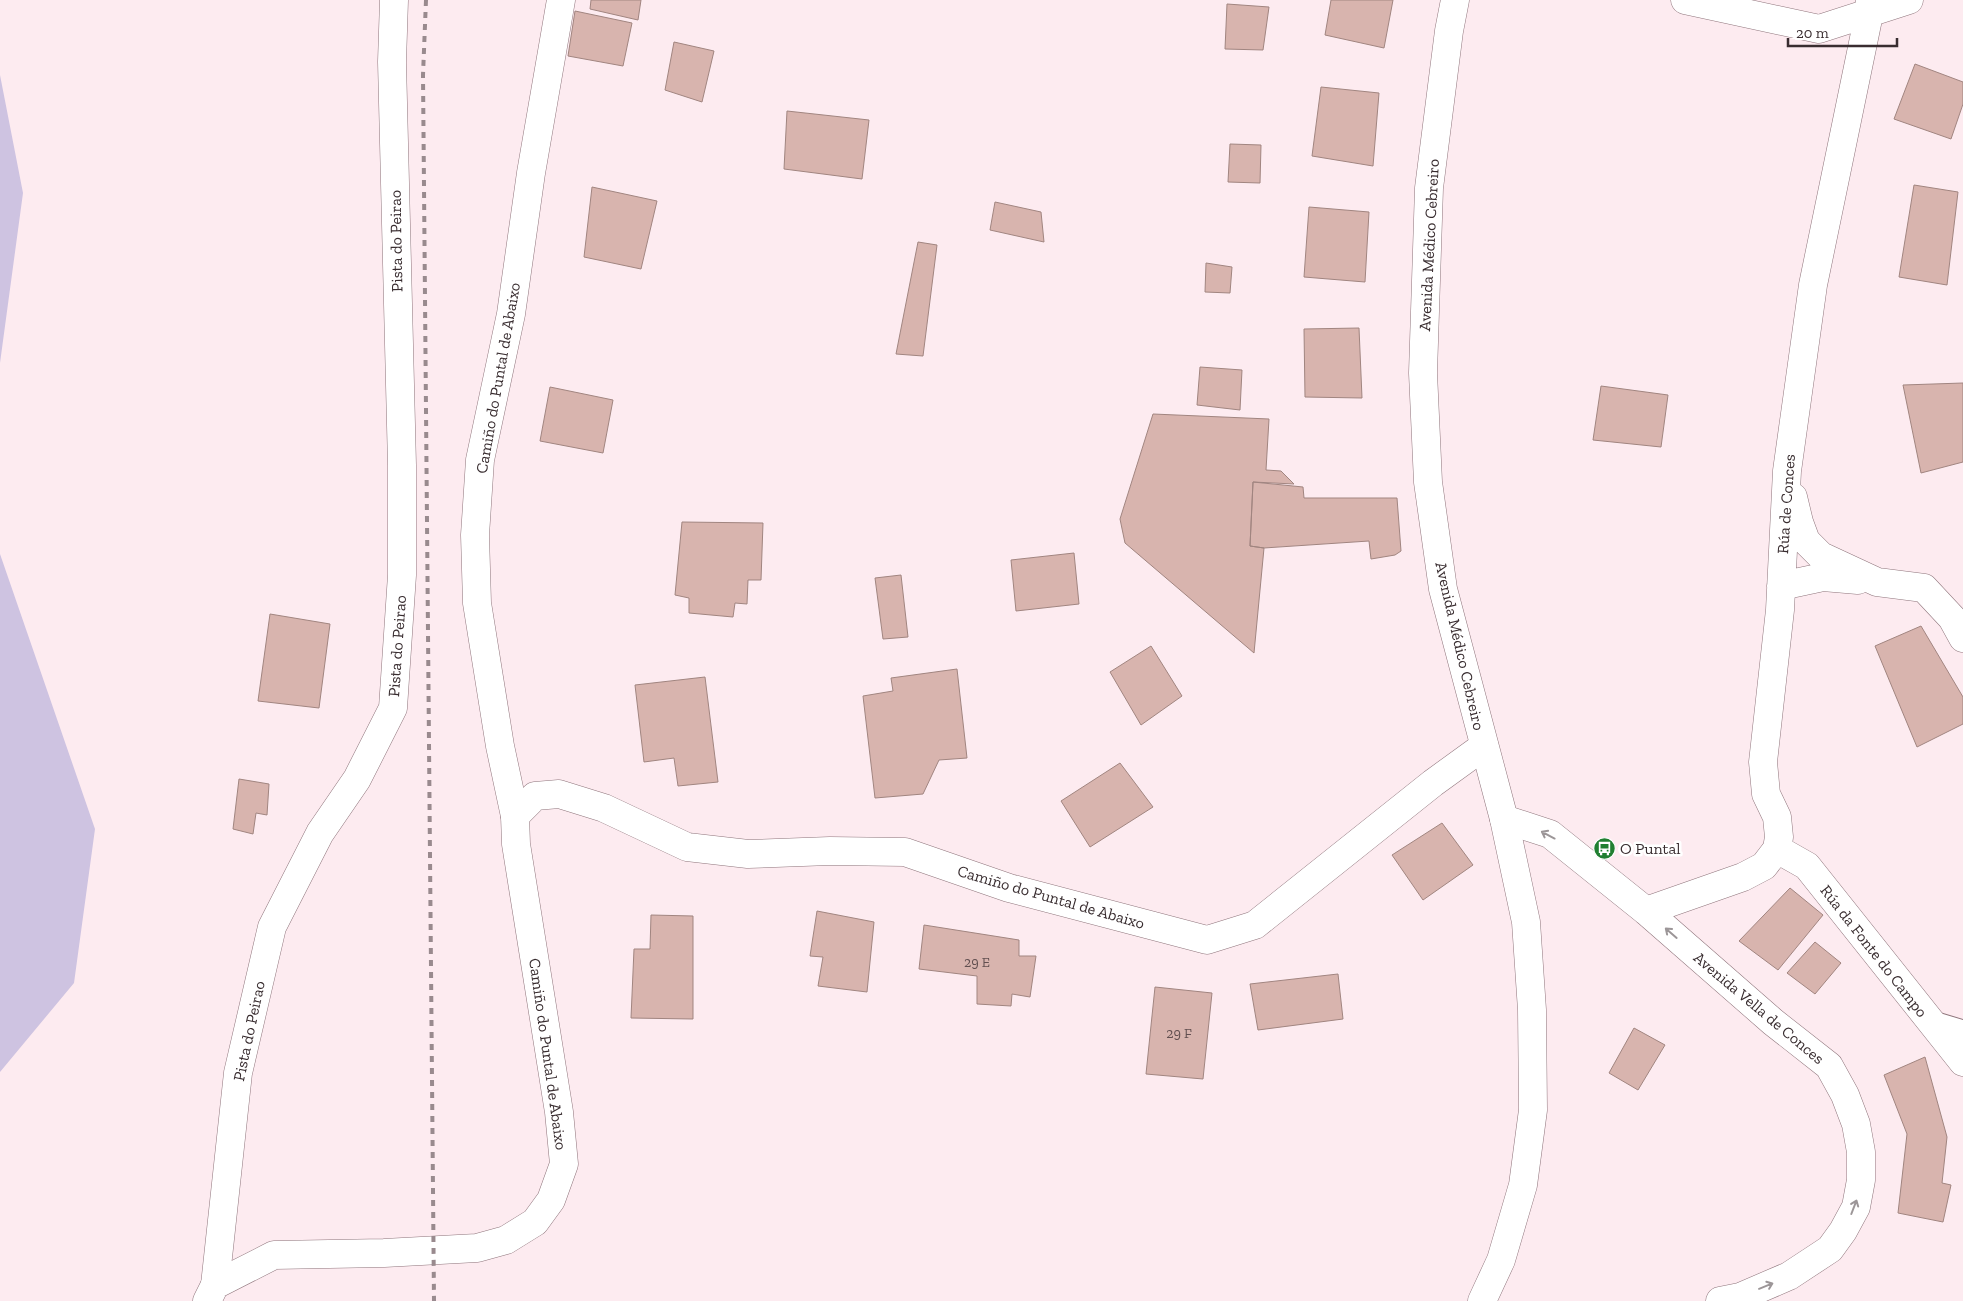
<svg xmlns="http://www.w3.org/2000/svg" width="1963" height="1301" viewBox="0 0 1963 1301" font-family="'Zilla Slab',serif">
	<rect width="100%" height="100%" fill="#fdebf0"/>
	<path fill="#cec3e1" d="M0,75L23,193L0,363Z
		M0,554L95,829L74,983L0,1072Z"/>
	<path fill="#d8b4ae" stroke="#a18580" d="M591,0H641L638,20L590,9Z
		M1331,0H1393L1384,48L1325,35Z
		M1227,4L1269,7L1263,50L1225,49Z
		M575,11L632,23L623,66L568,56Z
		M674,42L714,51L702,102L665,90Z
		M1915,64L1963,82V104L1951,139L1894,119Z
		M1321,87L1379,93L1373,166L1312,156Z
		M787,111L869,120L862,179L784,169Z
		M1230,144L1261,145L1260,183L1228,182Z
		M1914,185L1958,192L1947,285L1899,277Z
		M592,187L657,201L641,269L584,257Z
		M995,202L1041,212L1044,242L990,230Z
		M1309,207L1369,212L1365,282L1304,277Z
		M918,242L937,245L923,356L896,354Z
		M1206,263L1232,267L1230,293L1205,292Z
		M1359,328L1362,398L1305,397L1304,329Z
		M1200,367L1242,370L1240,410L1197,405Z
		M1963,383V462L1921,473L1903,385Z
		M1601,386L1668,395L1661,447L1593,440Z
		M550,387L613,400L603,453L540,441Z
		M1153,414L1269,419L1266,470L1281,471L1294,484L1253,482L1250,546L1264,548L1254,653L1125,543L1120,519Z
		M1253,482L1303,487L1304,498H1397L1401,551L1395,555L1371,559L1369,541L1264,548L1250,546Z
		M682,522L763,523L761,580H748L747,604L735,603L733,617L689,613V598L675,595Z
		M1074,553L1079,604L1016,611L1011,560Z
		M901,575L908,637L883,639L875,578Z
		M270,614L330,624L319,708L258,701Z
		M1921,626L1963,697V724L1917,747L1875,646Z
		M1151,646L1182,696L1141,725L1110,672Z
		M957,669L967,758L939,760L923,794L875,798L863,696L893,691L891,678Z
		M705,677L718,782L678,786L674,758L644,762L635,685Z
		M1120,763L1153,807L1090,847L1061,801Z
		M239,779L269,784L267,815L256,813L253,834L233,829Z
		M1442,823L1473,865L1423,900L1392,855Z
		M1790,888L1823,915L1778,970L1739,941Z
		M817,911L874,922L867,992L818,986L823,957L810,956Z
		M651,915L693,916V1019L631,1018L634,949H650Z
		M924,925L1019,940V956H1036L1030,997L1012,994L1011,1006L977,1004V976L919,969Z
		M1815,942L1841,963L1815,994L1787,973Z
		M1338,974L1343,1019L1258,1030L1250,984Z
		M1155,987L1212,993L1203,1079L1146,1074Z
		M1634,1028L1665,1045L1638,1090L1609,1073Z
		M1925,1057L1947,1137L1942,1183L1951,1185L1943,1222L1898,1213L1907,1134L1884,1075Z"/>
	<g fill="none" stroke-linecap="round" stroke-linejoin="round">
		<defs>
			<path id="service" d="M1930,1021L1963,1031"/>
			<path id="minor" d="M1685,0L1819,29L1909,0
				M1793,497L1799,522L1806,541L1821,556L1877,582L1924,588L1952,618L1963,638
				M1781,586L1823,577L1858,580
				M515,816L500,746L477,603L475,535L480,460L511,314L531,173L561,0
				M1504,819L1550,834L1646,911L1773,1022L1829,1066L1845,1095L1856,1124L1861,1152V1180L1856,1207L1843,1231L1830,1249L1789,1276L1740,1297L1720,1301
				M1777,849L1807,866L1963,1062
				M1646,911L1743,877L1764,866L1777,849L1779,837L1777,817L1766,794L1763,762L1780,610L1787,471L1813,285L1869,14L1870,0
				M215,1285L238,1073L272,927L320,833L357,779L393,708L402,575V465L392,62L394,0"/>
			<path id="tertiary" d="M207,1301L215,1285L274,1255L384,1253L477,1248L506,1240L535,1222L551,1200L564,1164L559,1112L516,844L515,816L535,796L559,794L604,808L687,847L748,854L830,851L905,852L1009,888L1207,940L1255,925L1433,783L1484,746"/>
			<path id="secondary" d="M1455,0L1449,31L1429,188L1423,373L1428,482L1443,589L1504,819L1526,922L1532,1010L1533,1110L1523,1185L1501,1260L1482,1301"/>
		</defs>
		<use href="#service" stroke="#8f757c" stroke-width="23"/>
		<use href="#minor" stroke="#8f757c" stroke-width="29"/>
		<use href="#tertiary" stroke="#8f757c" stroke-width="29"/>
		<use href="#secondary" stroke="#8f757c" stroke-width="29"/>
		<use href="#service" stroke="#fff" stroke-width="21"/>
		<use href="#minor" stroke="#fff" stroke-width="28"/>
		<use href="#tertiary" stroke="#fff" stroke-width="28"/>
		<use href="#secondary" stroke="#fff" stroke-width="28"/>
		<path stroke="#998a8e" stroke-width="4" stroke-dasharray="6 6" stroke-linecap="butt" d="M426,0L423,75L434,1301"/>
	</g>
	<defs><path id="oneway-shaft" d="M-6 0H5M1.5-3L5.5 0L1.5 3" fill="none" stroke-width="1.6" stroke-linecap="round" stroke-linejoin="round" transform="scale(1.25)"/></defs>
	<g stroke="#9c9698">
		<use href="#oneway-shaft" transform="translate(1548 835) rotate(-152)"/>
		<use href="#oneway-shaft" transform="translate(1671 933) rotate(-139)"/>
		<use href="#oneway-shaft" transform="translate(1854 1207) rotate(-69)"/>
		<use href="#oneway-shaft" transform="translate(1766 1286) rotate(-22)"/>
	</g>
	<defs>
		<symbol id="bus-disc" viewBox="-11 -11 22 22"><circle r="9.5" fill="#207f31" stroke="#fff"/><path d="M-5-6H5V4H4V6H2V4H-2V6H-4V4H-5ZM-3.5-4V0h7V-4ZM-3.5 1.2v1.5H-2V1.2ZM2 1.2v1.5H3.5V1.2Z" fill="#fff"/></symbol>
	</defs>
	<g fill-rule="evenodd">
		<use href="#bus-disc" x="1592" y="836" width="25" height="25"/>
	</g>
	<g text-anchor="middle" dominant-baseline="central" stroke-width="5" stroke-linejoin="round" paint-order="stroke">
		<g font-size="14" fill="#614f50">
			<text x="977" y="962">29 E</text>
			<text x="1179" y="1033">29 F</text>
		</g>
		<g font-size="16" fill="#392d30" stroke="#fff">
			<text transform="translate(396 241) rotate(-91)">Pista do Peirao</text>
			<text transform="translate(1429 245) rotate(-87)">Avenida Médico Cebreiro</text>
			<text transform="translate(498 378) rotate(-80)">Camiño do Puntal de Abaixo</text>
			<text transform="translate(1786 504) rotate(-86)">Rúa de Conces</text>
			<text transform="translate(397 646) rotate(-86)">Pista do Peirao</text>
			<text transform="translate(1460 646) rotate(77)">Avenida Médico Cebreiro</text>
			<text transform="translate(1051 897) rotate(16)">Camiño do Puntal de Abaixo</text>
			<text transform="translate(1874 951) rotate(52)">Rúa da Fonte do Campo</text>
			<text transform="translate(1759 1008) rotate(40)">Avenida Vella de Conces</text>
			<text transform="translate(249 1031) rotate(-78)">Pista do Peirao</text>
			<text transform="translate(548 1054) rotate(82)">Camiño do Puntal de Abaixo</text>
		</g>
		<g font-size="16" fill="#392d30" stroke="#fff" text-anchor="start">
			<text x="1620" y="848">O Puntal</text>
		</g>
	</g>
	<path d="M1788 38v8h109v-8" fill="none" stroke="#392d30" stroke-width="2.5"/>
	<text x="1796" y="38" font-size="15" fill="#392d30" stroke="#ffffff" stroke-width="4" paint-order="stroke">20 m</text>
</svg>
